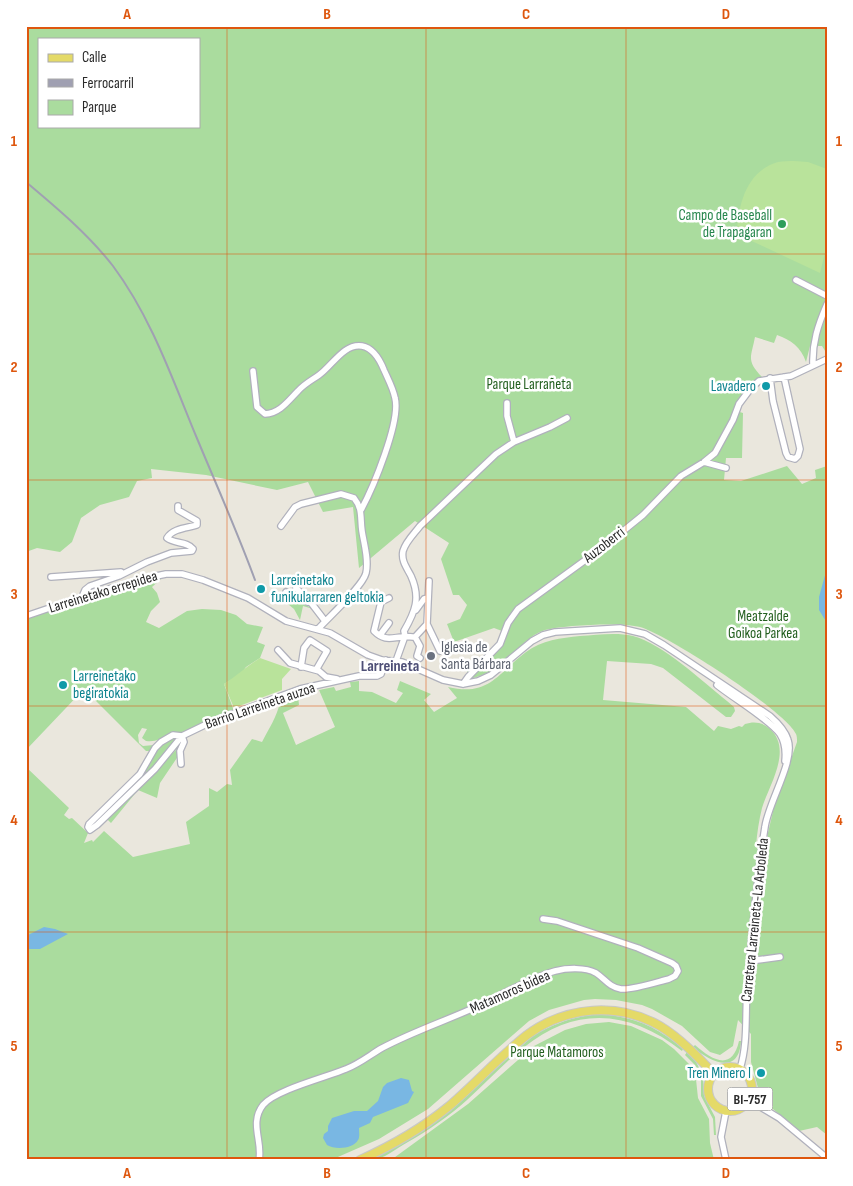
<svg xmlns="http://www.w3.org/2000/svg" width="853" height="1186" viewBox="0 0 853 1186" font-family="'Sofia Sans Condensed',sans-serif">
	<rect width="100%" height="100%" fill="#eae7dd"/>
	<path fill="#aadc9e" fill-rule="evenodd" d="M26,26H827V354L822,346H810L806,362C801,347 791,340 777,335L774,343L755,337C751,358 746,360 762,377L746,388L733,410L743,413L742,458H726L724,480L741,481L787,466L802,484L816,478L815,470L827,466V1135L817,1127L799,1131L761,1099L751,1062V1034L738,1020L733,1046L720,1055L710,1052L682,1026L652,1009L642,1005L616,1000L595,999L584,1000L549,1010L529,1021L428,1109L379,1139L331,1160H26V767L69,808L64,815L69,819L72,818L88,833L84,843L92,840L93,842L104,831L133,857L190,844L186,822L209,806V788L217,792L227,784L232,785L230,770L252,739L262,742C269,728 277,717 280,702L298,696L299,705L283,713L296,745L335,727L319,690L334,687L336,691L351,687L350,682L359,681V691L372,692L396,703L403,693L397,690L400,681L431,694L424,700L434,712L457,698L448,687C489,697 498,673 526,652C542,640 561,638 580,636C597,635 616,632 633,636C663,644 702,681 727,701L734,707L735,711L731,717H726L663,668L651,664L607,661L603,700L686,707L714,731L718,726L731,729L739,726L742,727L745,724C754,721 762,722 770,729C793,750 769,785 762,808C759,820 757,833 756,846L767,837L774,807L797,742C797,739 797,736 796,734C786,711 666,634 640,627C622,622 564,625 545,630C529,635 519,649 507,660C496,670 484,675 470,679L467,671C482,661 497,649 502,631L494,628L454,642L447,624L460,619L467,605L459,595H453L441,559L449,543L415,521L359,568L353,507L323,512L308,482L277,490L206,475L151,469L152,478L137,481L129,497L100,505L81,518L72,542L60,552L37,548L26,552ZM39,39H199V126H39Z
		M161,579L152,587L157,593L160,602L151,611L146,622L159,628L187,611L202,609L221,610L236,615L247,624L263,627L257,642L265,645L260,658L246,667L241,674L224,684L234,711C218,716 203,724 187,731C181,733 174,733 168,735C158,739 157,742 146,741L142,738L147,729L142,728L138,735L139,743L143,746L154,745L151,751H146L84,689L26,750V619L140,582Z
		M295,599L313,609L303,606L300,620L294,609L283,600Z
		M172,738H178L158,763L96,823L95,821L144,773L154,754L160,746Z
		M180,746H185L160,783L157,798L138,790L111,823L106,818Z
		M600,1014C635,1017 658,1027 683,1049L682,1051C630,1010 576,1005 523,1048C503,1064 486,1083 467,1100C449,1116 429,1130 408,1142C397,1148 383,1160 371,1160L418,1132L449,1110L533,1036C555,1023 575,1016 600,1014Z
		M609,1022L631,1026L662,1040L674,1049L695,1070L698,1098L709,1119L710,1143L714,1160H391L468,1104L534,1046L565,1030L586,1024Z
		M739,1041H741C739,1076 710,1062 693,1047L695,1045C712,1060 732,1072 739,1041Z
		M687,1052L696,1062L703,1075L704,1096L715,1117L716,1135H714L713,1119L701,1096V1076L695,1065L685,1055Z"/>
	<path fill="#b9e39b" d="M794,161L808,162L827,169V245L820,273L737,234C738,205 746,171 778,162C783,161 789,161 794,161Z
		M260,658L291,669L282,679V690L234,708L224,684C237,676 247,666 260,658Z"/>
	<path fill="#79b7e3" d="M827,568V623L819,610V597Z
		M44,927L55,929L68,934L40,949H26V936Z
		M401,1078L409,1080L412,1091L414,1092L408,1103L373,1117L370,1123L359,1128C359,1132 360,1137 358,1140C353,1149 335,1150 327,1145L323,1138L324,1134L328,1131V1126L332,1118L354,1111H367L378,1101L383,1087L387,1083Z"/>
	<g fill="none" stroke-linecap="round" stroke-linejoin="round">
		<defs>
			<path id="minor" d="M796,280L827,296
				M813,365C812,343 818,325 827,304
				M253,371L257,407L265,414C280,413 288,401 298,391C304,384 312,380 319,375C332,366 344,343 362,346C373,348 380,360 384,370C388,379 393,388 395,398C401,421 373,488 361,510
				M770,378L773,401L786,453L788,457L795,459L798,456L800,449L784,377
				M507,403V416L514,442
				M704,462L726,468
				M281,526L295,507L301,504L341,494L354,498C363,509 360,518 362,531C364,544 369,560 366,573C363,586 329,617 318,629
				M51,577L121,572
				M296,588L312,604L325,621
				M286,592L308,602
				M82,597L85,590L90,586L119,576L147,562L171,553L192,551L193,549C187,541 174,544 167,538C173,528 188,528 197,525V521L178,510V506
				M389,598L381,602L374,631C384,641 390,638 402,637C406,636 410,637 415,637L427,624L429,581
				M416,610L424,599L428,598
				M26,616L82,597L142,579L166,574H182L203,580L248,598L286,621L330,633L368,655L382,660L402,662L443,680L463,684L478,681L491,675L532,641L543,635L555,632L620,628L645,634L664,645L770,716C778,723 785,730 788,740C795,761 768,803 765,827C756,881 752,936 747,990C745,1017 748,1043 740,1069
				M427,624L440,651L444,649
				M380,635L389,623
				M415,637L420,646L417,656L420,658
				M278,650L290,663L319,671L326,677L337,679
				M396,661L405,636L404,631C415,612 421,598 411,576C407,568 401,561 403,551C406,541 414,534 420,526L496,454L514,442L550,427L567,418
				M301,667L304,648L310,640L327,651L316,670
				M463,684L468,677L500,644L508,623L518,609L606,545L643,515L681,476L704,462L715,453L733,420L739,404L751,388L759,381L791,376L827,359
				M717,685C733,698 769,719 780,734C785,742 786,752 785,761
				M182,736L173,735L161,742L155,748L140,774L89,824L88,827L90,830L97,825L155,769L182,736L213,721L300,689L359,676H377L381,674L386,660
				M181,764L180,751L184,742L182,736
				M750,961L780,957
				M749,1100L779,1118L827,1158
				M726,1111L721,1137L726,1160
				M259,1160C263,1142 249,1123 263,1105C275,1090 327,1077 346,1069C359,1064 370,1055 382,1048C412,1032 445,1021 476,1007C499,996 530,978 555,971C567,968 585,967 596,973C605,979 609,987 621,989C633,990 657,982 669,979L675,976L678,971L676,966L672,963L638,948L557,921L543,919"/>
			<path id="major" d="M708 1089a22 22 0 1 1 44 0a22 22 0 1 1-44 0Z
				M360,1160C391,1146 421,1129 448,1107C475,1084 499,1057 527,1035C566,1006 618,1002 660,1026C680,1038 698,1057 714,1074"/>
		</defs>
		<use href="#minor" stroke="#b0b1bc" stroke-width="8"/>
		<use href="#major" stroke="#c8c8c8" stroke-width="10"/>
		<use href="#minor" stroke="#fff" stroke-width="5.5"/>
		<use href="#major" stroke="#e4da68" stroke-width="8"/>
		<path stroke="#a0a0b2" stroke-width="2" d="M26,182C57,208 88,234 113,266C151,317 172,378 196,436C216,484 237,531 255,580"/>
	</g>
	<path fill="none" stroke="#de570e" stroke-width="1" stroke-opacity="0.55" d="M227,26V1160M426,26V1160M626,26V1160M26,254H827M26,480H827M26,706H827M26,932H827"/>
	<circle fill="#2e9e5b" stroke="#fff" stroke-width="2" cx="782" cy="224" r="5"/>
	<g fill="#0f9aa8" stroke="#fff" stroke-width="2">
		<circle cx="766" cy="386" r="5"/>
		<circle cx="261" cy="589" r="5"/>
		<circle cx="63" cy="685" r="5"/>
		<circle cx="761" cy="1073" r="5"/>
	</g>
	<circle fill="#6b7280" stroke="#fff" stroke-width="2" cx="431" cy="656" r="5"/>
	<g text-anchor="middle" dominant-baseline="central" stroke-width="5" stroke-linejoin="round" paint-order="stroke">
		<rect fill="#fff" stroke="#6a6a6a" stroke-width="1" x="727.5" y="1087.5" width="45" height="23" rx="4"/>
		<g font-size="14" font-weight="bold" fill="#2a2a2a">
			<text x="750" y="1099">BI-757</text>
		</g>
		<g font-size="15" fill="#27864d" stroke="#fff" text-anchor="end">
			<text x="772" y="215">Campo de Baseball<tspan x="772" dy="17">de Trapagaran</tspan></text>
		</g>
		<g font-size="15" fill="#246020" stroke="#fff">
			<text x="529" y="384">Parque Larrañeta</text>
			<text x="763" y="616">Meatzalde<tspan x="763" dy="17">Goikoa Parkea</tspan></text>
			<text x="557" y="1052">Parque Matamoros</text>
		</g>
		<g font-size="15" fill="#0d838f" stroke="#fff" text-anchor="end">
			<text x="756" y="386">Lavadero</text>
			<text x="271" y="580" text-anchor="start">Larreinetako<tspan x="271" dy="17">funikularraren geltokia</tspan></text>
			<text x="73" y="676" text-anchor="start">Larreinetako<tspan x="73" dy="17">begiratokia</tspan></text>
			<text x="751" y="1073">Tren Minero I</text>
		</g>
		<g font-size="15" fill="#2a2a2a" stroke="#fff">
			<text transform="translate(604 545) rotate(-38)">Auzoberri</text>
			<text transform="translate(103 592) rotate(-17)">Larreinetako errepidea</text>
			<text transform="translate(260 706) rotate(-19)">Barrio Larreineta auzoa</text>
			<text transform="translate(755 920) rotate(-84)">Carretera Larreineta-La Arboleda</text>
			<text transform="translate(510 992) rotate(-24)">Matamoros bidea</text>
		</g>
		<g font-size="15" fill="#5b616d" stroke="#fff" text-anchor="start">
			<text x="441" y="647">Iglesia de<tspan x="441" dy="17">Santa Bárbara</tspan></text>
		</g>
		<g font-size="16" font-weight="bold" fill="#4e4f76" stroke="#fff">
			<text x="390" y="666">Larreineta</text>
		</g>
	</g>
	<rect width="853" height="1186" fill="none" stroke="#ffffff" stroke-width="55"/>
	<rect x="38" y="38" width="162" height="90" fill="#ffffff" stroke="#aaaaaa"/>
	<rect x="48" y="54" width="25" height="8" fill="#e4da68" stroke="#aaaaaa"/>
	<text x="82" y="62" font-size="15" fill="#2a2a2a">Calle</text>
	<rect x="48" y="79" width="25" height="8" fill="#a0a0b2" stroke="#aaaaaa"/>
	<text x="82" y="88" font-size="15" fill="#2a2a2a">Ferrocarril</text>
	<rect x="48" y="100" width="25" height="15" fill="#aadc9e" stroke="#aaaaaa"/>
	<text x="82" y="112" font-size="15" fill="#2a2a2a">Parque</text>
	<rect x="28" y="28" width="798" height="1130" fill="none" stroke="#de570e" stroke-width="2"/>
	<g font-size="16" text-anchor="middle" font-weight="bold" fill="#de570e">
		<text x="127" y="19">A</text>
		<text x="327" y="19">B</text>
		<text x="526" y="19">C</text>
		<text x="726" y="19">D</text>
		<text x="14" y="146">1</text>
		<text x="839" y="146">1</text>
		<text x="14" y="372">2</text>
		<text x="839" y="372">2</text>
		<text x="14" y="599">3</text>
		<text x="839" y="599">3</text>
		<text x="14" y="825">4</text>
		<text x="839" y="825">4</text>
		<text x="14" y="1051">5</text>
		<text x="839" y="1051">5</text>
		<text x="127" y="1178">A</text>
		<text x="327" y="1178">B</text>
		<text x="526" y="1178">C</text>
		<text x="726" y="1178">D</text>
	</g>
</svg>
